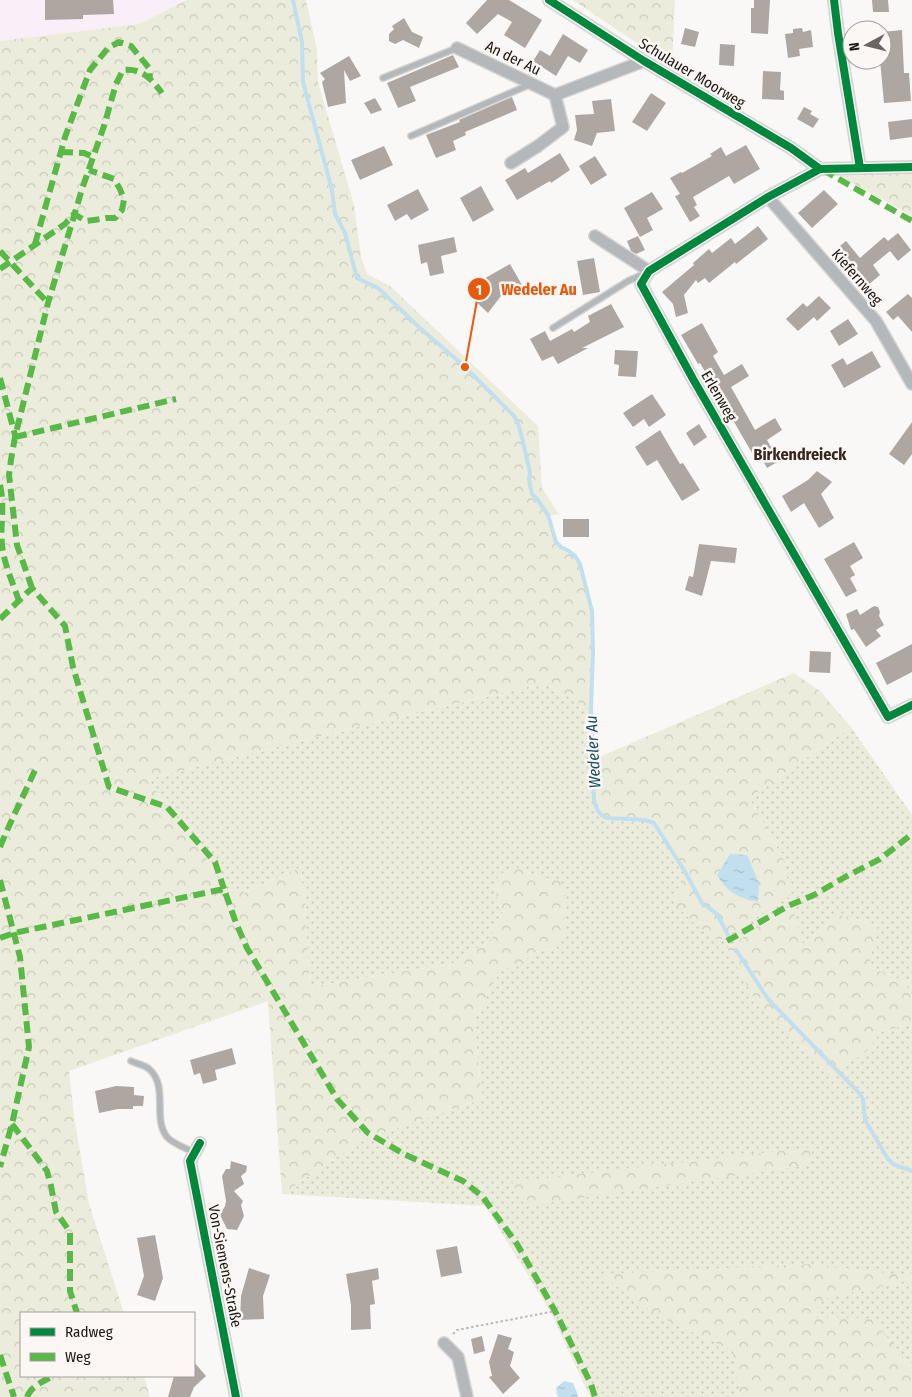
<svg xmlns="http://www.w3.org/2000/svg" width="912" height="1397" viewBox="0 0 912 1397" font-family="'Fira Sans Condensed',sans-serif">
	<defs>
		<pattern id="grass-dots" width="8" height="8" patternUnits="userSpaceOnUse" patternTransform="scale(1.25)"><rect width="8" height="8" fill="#ececdc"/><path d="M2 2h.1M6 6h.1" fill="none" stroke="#cacabc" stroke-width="1.8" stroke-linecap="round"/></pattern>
		<pattern id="forest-crowns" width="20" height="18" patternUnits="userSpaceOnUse" patternTransform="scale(1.25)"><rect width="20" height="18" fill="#ececdc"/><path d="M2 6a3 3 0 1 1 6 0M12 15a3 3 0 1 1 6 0" fill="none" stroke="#cacabc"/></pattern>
		<pattern id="water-ripples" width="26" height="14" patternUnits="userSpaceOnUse" patternTransform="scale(1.25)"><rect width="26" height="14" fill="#c1dfee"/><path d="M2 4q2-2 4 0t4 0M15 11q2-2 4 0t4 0" fill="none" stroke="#a5bfcb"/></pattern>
	</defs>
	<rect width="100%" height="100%" fill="#faf8f6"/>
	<path fill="#f9eff8" d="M0,0H187L139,24L0,41Z"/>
	<path fill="url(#grass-dots)" d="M545,683L591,710L595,806C607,832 639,809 657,826L684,870L674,903L785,862L749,798L851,727L912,815V997L904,981L869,967L877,925L839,915L803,945L791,906L727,948L866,1052L881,1031L912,1024V1397H590L550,1311L485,1206L282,1194L362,1140L482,1099L474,1017L480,1012L488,991L501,970L521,963L535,952L557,947L538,876L517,868L494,887L503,914L492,925L493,938L454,963L310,987L305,905L301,874L304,866L243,893L224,889L194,837L167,807L148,779L377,722Z"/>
	<path fill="url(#forest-crowns)" fill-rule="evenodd" d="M187,0H306L317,50L318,82L354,205L361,257L367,274L390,286L538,426L542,488L559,514L548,516C550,524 551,534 555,542C561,551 574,550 580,565C599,611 592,662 591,710L545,683L377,722L148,779L167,807L194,837L224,889L244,893L304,866L301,874L305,905L310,987L454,963L493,938L492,925L503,914L494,887L499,874L517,868L538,876L560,881L565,896V938L557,947L535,952L521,963L501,970L488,991L480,1012L474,1017L482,1099L362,1140L282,1194L268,1001L69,1071L74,1116L89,1204L124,1313H21V1376H144L150,1397H0V41L139,24Z
		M573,0H675L672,67Z
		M912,174V216L840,176Z
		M794,673L820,691L851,727L749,798L785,862L790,896L719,941L695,924L674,903L684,870L657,826C651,821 645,821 638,820C629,818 613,821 606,819C589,812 593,775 592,760ZM759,883L757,902L742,899L723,885Z
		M792,906L803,945L839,915L878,925L869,967L904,981L912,997V1024L881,1031L866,1052L830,1076L759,1007L727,948Z
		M813,1147L810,1165L525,1206L512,1182Z
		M812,1264L912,1276V1280L823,1299L814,1317L872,1318L912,1369V1397H737L739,1389L733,1351L658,1316L600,1274Z"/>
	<path fill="url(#water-ripples)" d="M730,854L747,855L759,883L758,902C738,898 727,892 717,875Z
		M564,1381L573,1383L578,1395V1397H559L557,1395L556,1388Z"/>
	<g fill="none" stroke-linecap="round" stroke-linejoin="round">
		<path stroke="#c1dfee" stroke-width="4" d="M293,0L302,42L303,82L332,190L335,214L345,233L357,278L378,288L421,329L465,367L514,416L518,423L522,438L530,472L529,480L532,494L537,499L548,515L556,542L561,547L569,551L575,556L580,564L592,611L593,651L591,710L594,801C600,824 612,817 629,819C637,819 647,820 654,823L684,870L702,903L717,914L728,935
			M736,950L768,999L860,1094L863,1099L865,1120L888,1159L893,1164L912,1171"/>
	</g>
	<path fill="#aea6a1" d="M45,0H113L114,14L83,15V19L45,20Z
		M487,0H509L542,20L525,48L504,35L512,22L498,14L477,34L466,23Z
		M754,0H770L768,34L751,33V8H754Z
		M872,0H888L889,12H873Z
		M404,18L412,32L423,37L419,48L403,40L395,44L389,41V34L394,29L392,26Z
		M685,28L699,32L695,47L681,44Z
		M802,28L803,32L811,30L813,47L799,49L800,56L788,58L785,34L793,33V29Z
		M902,30L904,73H909L911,101L884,103L880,60H882V32Z
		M563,34L588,50L580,63L568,56L556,76L533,61L540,50L550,56Z
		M720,44L735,45L734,66L719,65Z
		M453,55L459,67L410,87L416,101L398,108L387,83Z
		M349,56L361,76L350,81L344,70L346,103L328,107L322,82L325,79L320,73Z
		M763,71L781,72L780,90L784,91V100L762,99Z
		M651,93L666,103L647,131L632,122Z
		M512,97L517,110L465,132L466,135L453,141L456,150L436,158L426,135L460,122L459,120Z
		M375,98L382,110L371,114L364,103Z
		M611,99L615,131L597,133L592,146L574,140L577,130L575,115L594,114L592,101Z
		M804,107L812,111L810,114L819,119L813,128L797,119Z
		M912,119V137L890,140L888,122Z
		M746,145L760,169L734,184L729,176L693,197L697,205L694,207L700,216L690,222L675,196L680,194L670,178L681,172L682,173L712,156L710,154L721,147L726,156Z
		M384,146L393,165L360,180L351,160Z
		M560,153L570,170L551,183L550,181L517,200L505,180L525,168L528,173Z
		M595,156L607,175L591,185L579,166Z
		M481,186L494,210L473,222L460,198Z
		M418,189L429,210L411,220L407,214L395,221L387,205Z
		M824,190L838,204L812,228L798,213Z
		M652,192L663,209L647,218L653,230L640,237L624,208Z
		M758,226L768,239L736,264L735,262L709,283L705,278L698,283L696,280L684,295L688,313L676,317L673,304L662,292L694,265L693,263L709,249L712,253L731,238L735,244Z
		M898,233L911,250L898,261L890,251L873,265L880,275L867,286L850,266L847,269L840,260L842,259L835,250L846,241L860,258L884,237L888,241Z
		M638,236L645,250L636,254L631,251L627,241Z
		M454,237L457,252L441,256L444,273L430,276L427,262L421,264L418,245Z
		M594,258L600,292L583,295L577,261Z
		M510,264L522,285L501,296L488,313L471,297L487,277Z
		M908,294L912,298V332L898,316L893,320L886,312Z
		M819,296L831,308L817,321L814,317L798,331L786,319L803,303L807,307Z
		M611,304L624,327L582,348H588L558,364L553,356L542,361L530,339L545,331L550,341L572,329L574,332L590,322L588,316Z
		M848,319L858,334L839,346L830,331Z
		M702,323L718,352L713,356L724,375L742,364L749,376L731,387L755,430L775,418L782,430L767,440L779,461L767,468L757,450L752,453L700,363L698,364L681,335Z
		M615,350L638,351L636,377L618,376L619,365L614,364Z
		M872,351L881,367L844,388L831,365L843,358L847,365Z
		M652,394L666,415L649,427L644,419L633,427L623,413Z
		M912,422V454L904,465L889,454Z
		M699,424L707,437L694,446L686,433Z
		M660,430L680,464L683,463L700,490L682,501L657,460L647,466L635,447Z
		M817,471L832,482L821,494L834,518L819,528L804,503L791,512L782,496L808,480Z
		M563,519H589V537H563Z
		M854,542L863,558L850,566L855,575L850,578L857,591L846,597L824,559Z
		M699,544L737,548L735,563L711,561L702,596L685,590L689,576L693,577Z
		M874,606L878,607L880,612L879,616L884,625L876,630L881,636L866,647L854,629L851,630L846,614L857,609L860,615Z
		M912,644V672L887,685L876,663Z
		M810,651L831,652L830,673L809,672Z
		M232,1048L236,1064L215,1070L217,1080L203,1084L200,1073L194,1075L190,1060Z
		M116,1086L134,1087V1095L144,1096L143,1106H133V1109H118L99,1113L95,1091Z
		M231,1161L247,1166L246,1172L241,1176L244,1184L234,1191L243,1201L241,1205L244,1216L237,1230L227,1229L220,1215L225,1206L226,1201L222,1176L226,1169H230Z
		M155,1235L163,1278L155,1301L137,1295L144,1276L137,1238Z
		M457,1246L462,1273L441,1277L436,1250Z
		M249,1268L270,1275L263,1296L264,1319L240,1320L241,1296Z
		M378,1268L379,1279L372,1281L375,1304L370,1305L371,1329L351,1330V1305L346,1274Z
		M498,1334L512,1338L508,1349L514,1352L510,1366L520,1378L503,1394L489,1377L492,1376L489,1362Z
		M482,1336L485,1351L474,1354L471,1339Z
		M194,1362L206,1376L194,1387L190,1397H168L174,1376H194Z"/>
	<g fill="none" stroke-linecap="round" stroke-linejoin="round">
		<defs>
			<path id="service" d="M383,78L457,48
				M411,136L531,84
				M553,328L628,281L646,273
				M131,1061C137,1064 145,1065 149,1069C169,1086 152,1118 167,1137C173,1144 186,1148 195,1153"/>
			<path id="minor" d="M549,0L644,61L791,148L820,169
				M834,0L838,33L860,168
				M457,48L555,95
				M511,163L538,146L563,127L555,95L644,61
				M912,167L820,169L768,197L649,271L641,284L693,379L888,717L912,705
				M768,197L876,321L912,384
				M595,236L649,271
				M200,1143L190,1161L236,1397
				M444,1343L458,1357L467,1397"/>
		</defs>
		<use href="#service" stroke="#d6d4d2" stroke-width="8"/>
		<use href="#minor" stroke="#d6d4d2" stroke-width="14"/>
		<path stroke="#b7b8b9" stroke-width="2" stroke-dasharray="2.5 2.5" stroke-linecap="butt" d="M453,1334L457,1330L555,1311"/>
		<use href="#service" stroke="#b4b8ba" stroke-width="5.5"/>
		<use href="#minor" stroke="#b4b8ba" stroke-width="11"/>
		<path stroke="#58b947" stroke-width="6" stroke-dasharray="12 6" stroke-linecap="butt" d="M61,152L84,153L93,157
			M823,170L912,221
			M35,244L65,137L90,70L108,48L119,42L131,46L149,68L150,78
			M0,251L48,303
			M0,269L65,224L74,214L86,221L94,220L106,218H115L122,210L124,200L120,189L114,179L89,170
			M0,378L15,435
			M15,437L176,399
			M0,485C5,505 0,525 2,545C4,564 13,583 19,601
			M32,588L17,545L9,475L11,460L15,437L48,303L82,189L104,126L116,84L123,70C143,68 151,79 162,93
			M0,619L32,588L65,626L73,667L109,787L167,807L215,862L224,889
			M0,847C11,820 24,795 36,768
			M0,880L20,957L29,1047L12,1124L0,1167
			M0,938L14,933L224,889L236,923L247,948L337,1099L368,1133L404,1154L463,1181L482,1196L517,1244L555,1311L591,1384L595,1397
			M727,941L788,906L814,895L845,877L880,859L912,834
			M12,1124L47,1171L51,1186L56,1212L70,1232V1291L77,1313
			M0,1355L14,1397
			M27,1397C31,1386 44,1381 53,1376"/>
		<defs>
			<path id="cycleway" d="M549,0L644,61L791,148L820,169
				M834,0L838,33L860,168
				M912,167L820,169L768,197L649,271L641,284L693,379L888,717L912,705
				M200,1143L190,1161L236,1397"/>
		</defs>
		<use href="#cycleway" stroke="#fcf7f4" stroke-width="11"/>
		<use href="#cycleway" stroke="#00873e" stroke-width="8"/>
	</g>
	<g text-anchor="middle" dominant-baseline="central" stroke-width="5" stroke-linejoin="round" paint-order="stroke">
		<g font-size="15" fill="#1d1611" stroke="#fcf7f4">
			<text transform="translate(513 58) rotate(26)">An der Au</text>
			<text transform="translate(692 73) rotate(31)">Schulauer Moorweg</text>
			<text transform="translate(857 277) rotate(49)">Kiefernweg</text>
			<text transform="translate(719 396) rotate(60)">Erlenweg</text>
			<text transform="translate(225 1266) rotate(79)">Von-Siemens-Straße</text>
		</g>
		<g font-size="16" font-weight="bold" fill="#36261c" stroke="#fcf7f4">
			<text x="800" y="454">Birkendreieck</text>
		</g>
		<g font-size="16" font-style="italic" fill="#174d66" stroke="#fcf7f4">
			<text transform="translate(593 752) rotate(-93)">Wedeler Au</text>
		</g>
	</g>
	<path fill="none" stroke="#e8590c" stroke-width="2" d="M465 367L479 289"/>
	<g fill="#e8590c" stroke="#fcf7f4" stroke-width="2">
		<circle cx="465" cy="367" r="5"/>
		<circle cx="479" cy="289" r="12"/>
	</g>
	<g font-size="15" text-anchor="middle" font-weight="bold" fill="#fff">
		<text x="479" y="295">1</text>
	</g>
	<g font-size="16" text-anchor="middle" font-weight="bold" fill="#e8590c" stroke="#fcf7f4" stroke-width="5" stroke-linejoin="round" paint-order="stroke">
		<text x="539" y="295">Wedeler Au</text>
	</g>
	<rect x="20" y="1312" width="175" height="65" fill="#fcf7f4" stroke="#a39d99"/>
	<rect x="30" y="1328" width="25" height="8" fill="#00873e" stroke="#a39d99"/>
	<text x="65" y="1337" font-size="15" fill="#1d1611">Radweg</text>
	<rect x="30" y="1353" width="25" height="8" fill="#58b947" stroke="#a39d99"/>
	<text x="65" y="1362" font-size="15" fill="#1d1611">Weg</text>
	<g transform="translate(867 45) rotate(263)"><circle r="24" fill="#fcf7f4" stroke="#a39d99"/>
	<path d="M0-4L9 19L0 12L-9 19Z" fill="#6a6561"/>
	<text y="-8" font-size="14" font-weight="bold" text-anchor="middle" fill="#1d1611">N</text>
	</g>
</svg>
